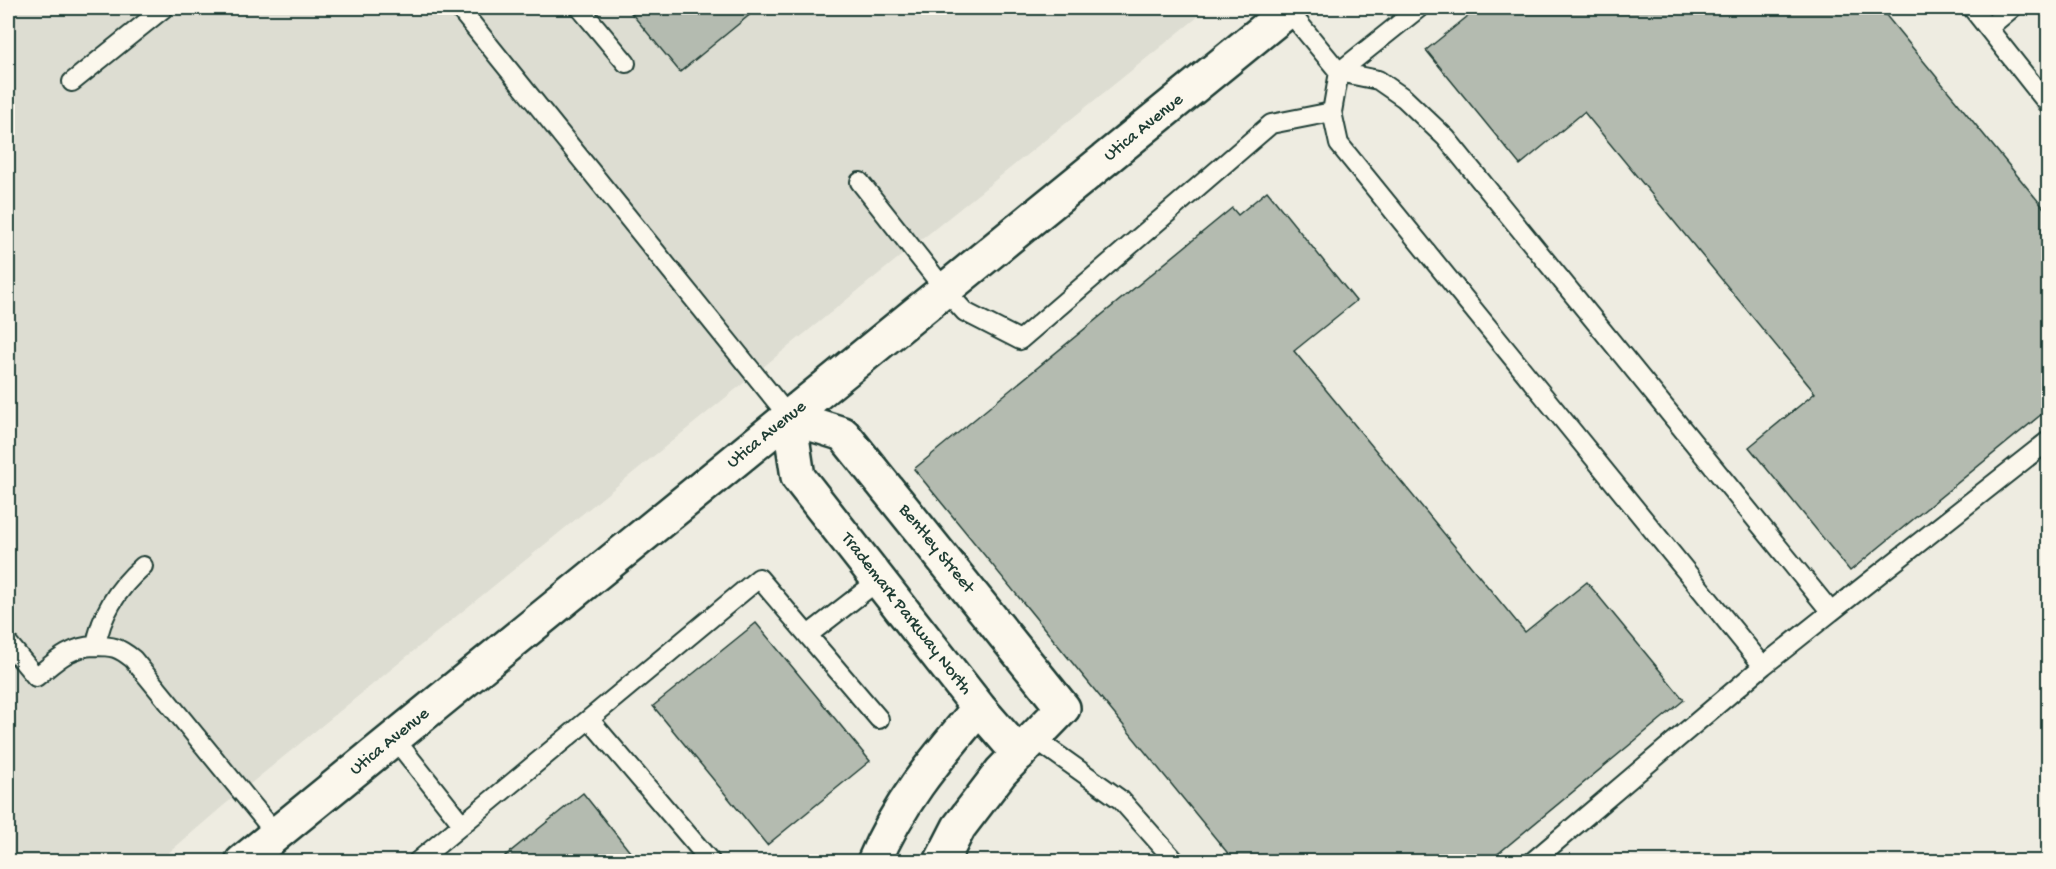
<svg xmlns="http://www.w3.org/2000/svg" width="2056" height="869" viewBox="0 0 2056 869" font-family="'Gochi Hand',sans-serif">
	<rect width="100%" height="100%" fill="#eeece1"/>
	<filter id="ink" filterUnits="userSpaceOnUse"><feTurbulence type="fractalNoise" baseFrequency=".0167" numOctaves="2"/><feDisplacementMap in="SourceGraphic" scale="12" xChannelSelector="R" yChannelSelector="G"/><feConvolveMatrix kernelMatrix="1 2 1 2 8 2 1 2 1" color-interpolation-filters="sRGB"/></filter>
	<g filter="url(#ink)">
		<path fill="#ddddd2" d="M8,8H1209L773,359L223,806L158,862L8,861Z"/>
		<path fill="#b4bbb0" stroke="#1f3d34" stroke-width="1.5" d="M627,8H758L680,72Z
			M1478,8H1880L2048,213V409L1850,571L1749,447L1815,393L1584,112L1520,165L1426,50Z
			M1267,191L1356,301L1294,351L1525,632L1587,582L1684,700L1488,862H1235L914,469L1232,208L1238,215Z
			M756,623L870,761L767,845L653,706Z
			M583,793L638,862H509L505,856Z"/>
		<g fill="none" stroke-linecap="round" stroke-linejoin="round">
			<defs>
				<path id="service" d="M459,8L789,417
					M580,8L626,63
					M1972,8L2048,104
					M1288,10L1339,72L1332,112L1339,144L1763,666L1831,612L1446,138L1404,98L1378,80L1339,72
					M1988,28L2012,8
					M1339,72L1419,8
					M72,82L164,8
					M860,182L945,290L965,312L1020,340L1271,124L1332,112
					M1831,612L2048,441
					M808,635L879,580
					M8,643L36,677C55,662 69,647 94,646C113,646 118,647 133,659L276,834
					M96,646C101,613 118,588 143,566
					M589,719L711,862
					M394,738L462,824
					M1034,738L1121,800L1176,862
					M417,862L759,578L879,719
					M1532,862L1763,666"/>
				<path id="minor" d="M979,708L1019,754
					M242,862L1291,8
					M874,862C900,800 937,758 979,708L798,477L789,417L843,434L1063,708L1001,772L959,827L941,862"/>
			</defs>
			<use href="#service" stroke="#1f3d34" stroke-width="22"/>
			<use href="#minor" stroke="#1f3d34" stroke-width="38"/>
			<use href="#service" stroke="#fbf7ec" stroke-width="18"/>
			<use href="#minor" stroke="#fbf7ec" stroke-width="33"/>
		</g>
	</g>
	<g text-anchor="middle" dominant-baseline="central" stroke-width="4.5" stroke-linejoin="round" paint-order="stroke">
		<g font-size="18" fill="#1f3d34" stroke="#fbf7ec">
			<text transform="translate(1144 128) rotate(-39)">Utica Avenue</text>
			<text transform="translate(767 435) rotate(-39)">Utica Avenue</text>
			<text transform="translate(936 549) rotate(51)">Bentley Street</text>
			<text transform="translate(906 614) rotate(52)">Trademark Parkway North</text>
			<text transform="translate(390 742) rotate(-39)">Utica Avenue</text>
		</g>
	</g>
	<rect width="2056" height="869" fill="none" stroke="#fbf7ec" stroke-width="30"/>
	<rect x="15" y="15" width="2026" height="839" fill="none" stroke="#1f3d34" stroke-width="2" filter="url(#ink)"/>
</svg>
